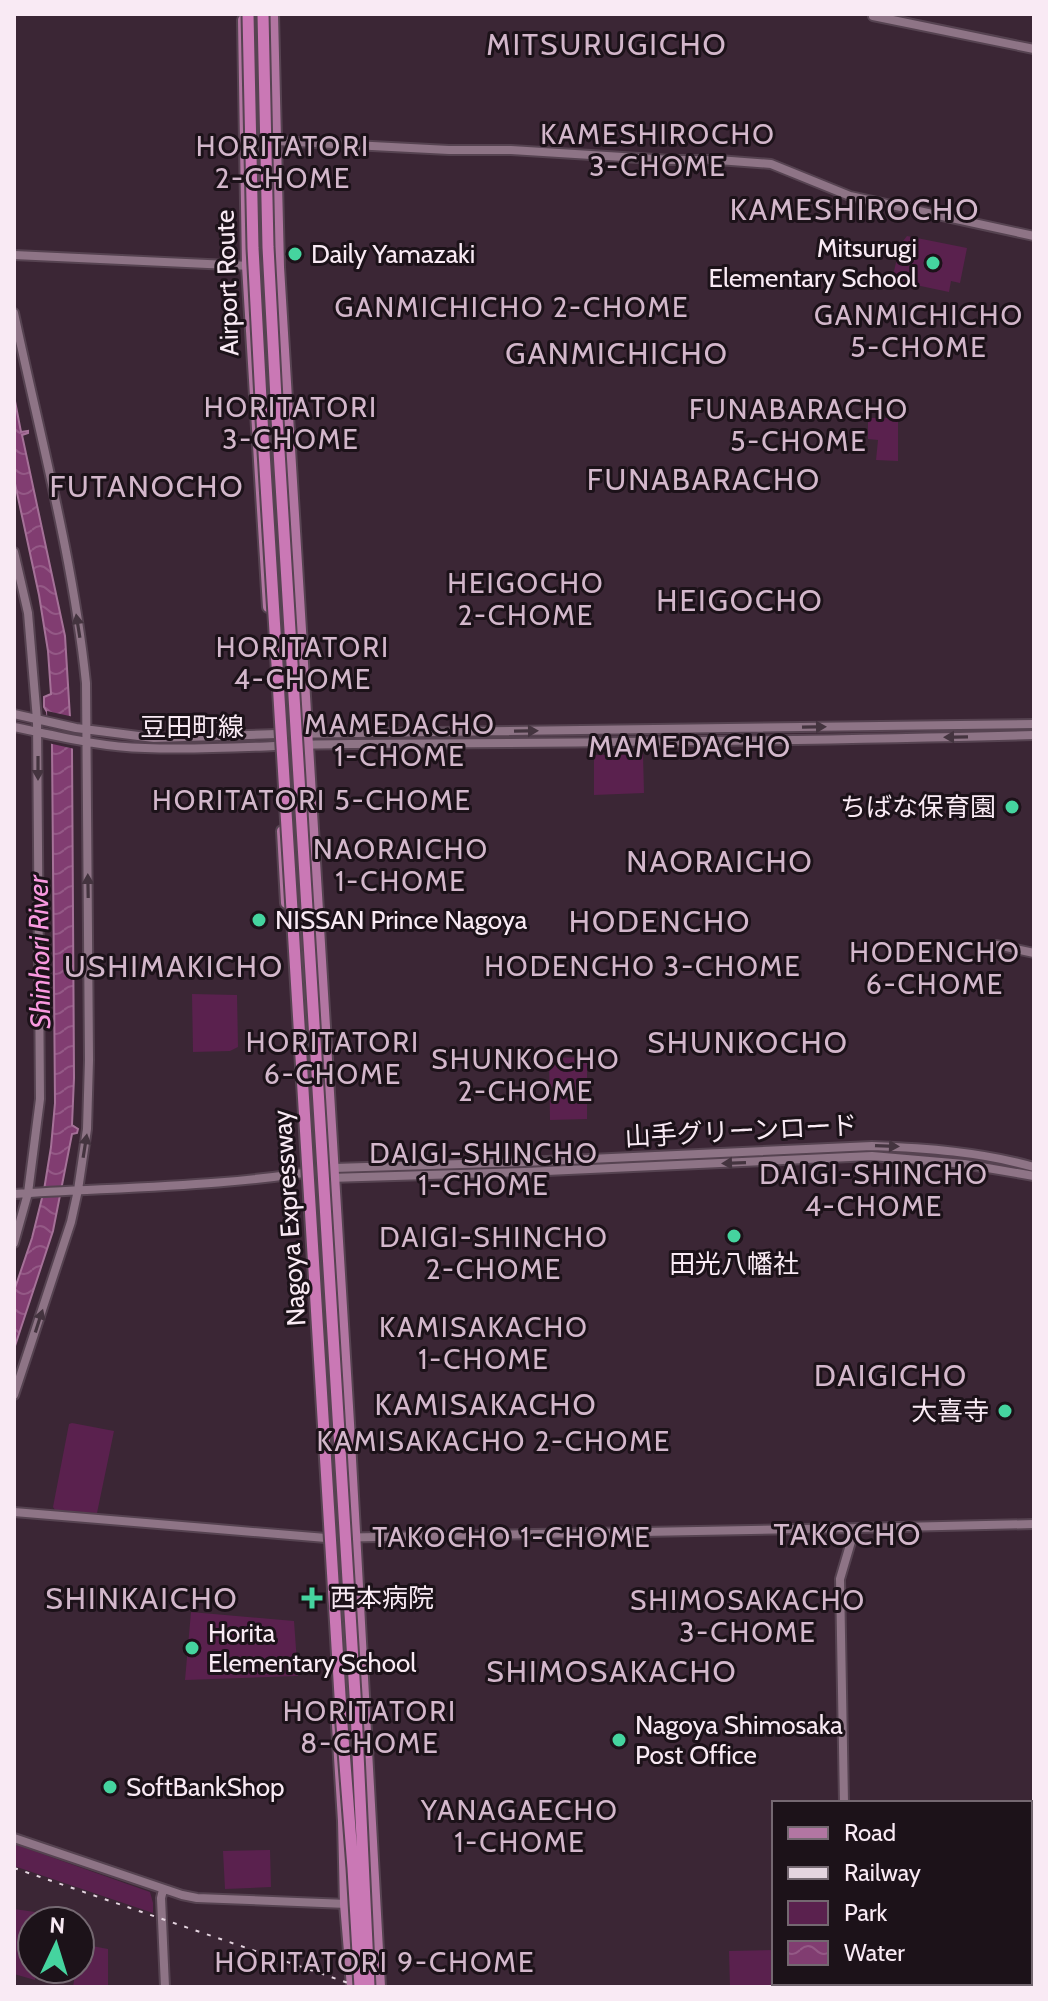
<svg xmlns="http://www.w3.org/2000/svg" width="1048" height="2001" viewBox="0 0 1048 2001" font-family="Cabin,'Noto Sans JP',sans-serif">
	<defs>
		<pattern id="water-waves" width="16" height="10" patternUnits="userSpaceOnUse" patternTransform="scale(2)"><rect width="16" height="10" fill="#813d71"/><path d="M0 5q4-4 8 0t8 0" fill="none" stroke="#945986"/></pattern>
	</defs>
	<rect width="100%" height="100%" fill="#3b2635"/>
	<path fill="#5a214e" d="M907,236L967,248L960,283L951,281L949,292L892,280L900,245Z
		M868,418H898V461L876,460L878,440L868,439Z
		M643,754L644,793L594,795V755Z
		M192,994L237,995L238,1047L230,1051L193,1052Z
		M587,1057V1119L550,1120L549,1058Z
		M72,1423L114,1431L97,1513L55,1510L53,1507L69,1424Z
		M191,1612L294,1621L298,1676L185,1680Z
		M14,1844L150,1892L153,1903V1913L14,1866Z
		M270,1850L271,1887L225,1889L223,1851Z
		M14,1909L49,1914L47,1921H32V1969H38L35,1980L14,1974Z
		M81,1944L108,1949V1987H73L76,1969H80Z
		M774,1950V1983H841V1987H730L729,1951Z"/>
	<path fill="url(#water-waves)" stroke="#a57198" stroke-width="2" d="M14,396L21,432L28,431V433L22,435L65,636L72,750L74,1078L72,1125L78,1129L77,1133L72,1134L53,1231L14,1349V1291L32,1238L44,1190L51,1147L55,1103L52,744L47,712L44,707V697L51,694L48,651L39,595L14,479Z"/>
	<path fill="#3b2635" d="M47,711L74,717L75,749L48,743Z"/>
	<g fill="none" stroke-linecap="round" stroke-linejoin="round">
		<defs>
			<path id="minor" d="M873,16L1034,49
				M276,141L449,150H511L671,160H718L771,164L850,196L1034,236
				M14,255L273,267
				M14,313C40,436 73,558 86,683L89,1060L87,1129L78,1190L71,1222L14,1395
				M14,552L28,613L37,720L40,1099L28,1193L14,1243
				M14,714L76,728L154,738L277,734L1034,724
				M14,727C57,736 100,747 145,748C213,751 282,744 351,744C578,743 806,741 1034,735
				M997,945L1034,953
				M329,1178L525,1172L872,1156L964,1164L1034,1176
				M14,1194C120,1187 229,1187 334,1168L524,1162L872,1146C926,1148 982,1152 1034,1167
				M14,1512L326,1538L855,1528L840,1579L844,1803
				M855,1528L1034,1524
				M14,1838L182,1895L197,1898L347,1904
				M163,1890L161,1898L165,1987
				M1030,1918H1034
				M849,1983V1987"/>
			<path id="major" d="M273,14L279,267L349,1423L380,1987
				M243,20L247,266L268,607
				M282,831L286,903
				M336,1709L343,1821L345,1904L352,1987"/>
			<path id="highway" d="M302,934L305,1002L304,1040
				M343,1606L352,1736L367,1753"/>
		</defs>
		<use href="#minor" stroke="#564351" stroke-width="12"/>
		<use href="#major" stroke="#564351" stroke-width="14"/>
		<use href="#highway" stroke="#564351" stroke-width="15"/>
		<use href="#minor" stroke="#8e7486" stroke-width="8"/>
		<use href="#major" stroke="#b276a2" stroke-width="10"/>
		<use href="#highway" stroke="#ca78b5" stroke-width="11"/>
		<path stroke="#e4d4df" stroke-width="2" stroke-dasharray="4 8" stroke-linecap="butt" d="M14,1868L360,1987"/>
		<defs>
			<path id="highway-bridge" d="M248,14L253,248L262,419L341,1712L353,1868L360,1987
				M263,14L268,247L277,418L356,1711L369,1987"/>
		</defs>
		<use href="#highway-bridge" stroke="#564351" stroke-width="15" stroke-linecap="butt"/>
		<use href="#highway-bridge" stroke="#ca78b5" stroke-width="11"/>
	</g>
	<defs><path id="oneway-solid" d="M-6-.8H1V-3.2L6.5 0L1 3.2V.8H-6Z" transform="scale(2)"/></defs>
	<g fill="#44343f">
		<use href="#oneway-solid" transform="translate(78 626) rotate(-99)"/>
		<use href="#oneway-solid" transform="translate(814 727) rotate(-1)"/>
		<use href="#oneway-solid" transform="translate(526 731) rotate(-1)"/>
		<use href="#oneway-solid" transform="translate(956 737) rotate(179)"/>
		<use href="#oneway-solid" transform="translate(38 768) rotate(90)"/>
		<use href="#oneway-solid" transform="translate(88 886) rotate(-91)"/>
		<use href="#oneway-solid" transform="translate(85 1146) rotate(-81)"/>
		<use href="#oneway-solid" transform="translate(887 1146) rotate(2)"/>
		<use href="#oneway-solid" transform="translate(734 1163) rotate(178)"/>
		<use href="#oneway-solid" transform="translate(39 1321) rotate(-72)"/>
	</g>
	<g fill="#45d49f" stroke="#1c1219" stroke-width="3">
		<circle cx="295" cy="254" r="8"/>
		<circle cx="933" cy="263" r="8"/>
		<circle cx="1012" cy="807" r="8"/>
		<circle cx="259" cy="920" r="8"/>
		<circle cx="734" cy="1236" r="8"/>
		<circle cx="1005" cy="1411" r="8"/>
		<path d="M308 1586h8v8h8v8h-8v8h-8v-8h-8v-8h8z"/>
		<circle cx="192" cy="1648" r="8"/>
		<circle cx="619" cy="1740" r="8"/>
		<circle cx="110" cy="1787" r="8"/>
	</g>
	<g text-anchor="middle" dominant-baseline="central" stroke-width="6" stroke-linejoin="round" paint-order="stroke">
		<g font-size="26" fill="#f9eaf4" stroke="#1c1219" text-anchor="start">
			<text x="917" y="248" text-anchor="end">Mitsurugi<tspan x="917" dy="30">Elementary School</tspan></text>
			<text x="311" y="254">Daily Yamazaki</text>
			<text x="996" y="807" text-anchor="end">ちばな保育園</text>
			<text x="275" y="920">NISSAN Prince Nagoya</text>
			<text x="734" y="1264" text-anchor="middle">田光八幡社</text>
			<text x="989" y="1411" text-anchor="end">大喜寺</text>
			<text x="330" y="1598">西本病院</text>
			<text x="208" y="1633">Horita<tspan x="208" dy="30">Elementary School</tspan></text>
			<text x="635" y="1725">Nagoya Shimosaka<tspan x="635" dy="30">Post Office</tspan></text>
			<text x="126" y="1787">SoftBankShop</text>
		</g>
		<g font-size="26" fill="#f9eaf4" stroke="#1c1219">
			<text transform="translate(227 283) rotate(-92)">Airport Route</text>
			<text x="192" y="727">豆田町線</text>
			<text transform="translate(741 1131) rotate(-3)">山手グリーンロード</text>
			<text transform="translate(289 1218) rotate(-94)">Nagoya Expressway</text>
		</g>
		<g font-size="28" letter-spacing="2" fill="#d3b7cb" stroke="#1c1219">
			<text x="658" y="134">KAMESHIROCHO<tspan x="658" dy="32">3-CHOME</tspan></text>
			<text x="283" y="146">HORITATORI<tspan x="283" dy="32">2-CHOME</tspan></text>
			<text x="512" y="307">GANMICHICHO 2-CHOME</text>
			<text x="919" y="315">GANMICHICHO<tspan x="919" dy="32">5-CHOME</tspan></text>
			<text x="291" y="407">HORITATORI<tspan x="291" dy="32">3-CHOME</tspan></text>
			<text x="799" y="409">FUNABARACHO<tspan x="799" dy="32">5-CHOME</tspan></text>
			<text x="526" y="583">HEIGOCHO<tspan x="526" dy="32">2-CHOME</tspan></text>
			<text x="303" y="647">HORITATORI<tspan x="303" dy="32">4-CHOME</tspan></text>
			<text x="400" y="724">MAMEDACHO<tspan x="400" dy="32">1-CHOME</tspan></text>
			<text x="312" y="800">HORITATORI 5-CHOME</text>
			<text x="401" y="849">NAORAICHO<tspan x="401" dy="32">1-CHOME</tspan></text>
			<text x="935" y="952">HODENCHO<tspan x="935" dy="32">6-CHOME</tspan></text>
			<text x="643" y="966">HODENCHO 3-CHOME</text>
			<text x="333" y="1042">HORITATORI<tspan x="333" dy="32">6-CHOME</tspan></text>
			<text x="526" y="1059">SHUNKOCHO<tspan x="526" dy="32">2-CHOME</tspan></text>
			<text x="484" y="1153">DAIGI-SHINCHO<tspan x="484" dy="32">1-CHOME</tspan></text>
			<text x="874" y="1174">DAIGI-SHINCHO<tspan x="874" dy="32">4-CHOME</tspan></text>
			<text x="494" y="1237">DAIGI-SHINCHO<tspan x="494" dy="32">2-CHOME</tspan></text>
			<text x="484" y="1327">KAMISAKACHO<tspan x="484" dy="32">1-CHOME</tspan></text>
			<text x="494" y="1441">KAMISAKACHO 2-CHOME</text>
			<text x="512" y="1537">TAKOCHO 1-CHOME</text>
			<text x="748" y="1600">SHIMOSAKACHO<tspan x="748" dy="32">3-CHOME</tspan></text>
			<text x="370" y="1711">HORITATORI<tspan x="370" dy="32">8-CHOME</tspan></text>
			<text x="520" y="1810">YANAGAECHO<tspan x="520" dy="32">1-CHOME</tspan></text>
			<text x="375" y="1962">HORITATORI 9-CHOME</text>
		</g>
		<g font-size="28" font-style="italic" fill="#f999e0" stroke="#1c1219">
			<text transform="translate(39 952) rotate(-91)">Shinhori River</text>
		</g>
		<g font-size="30" letter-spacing="2" fill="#d3b7cb" stroke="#1c1219">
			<text x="607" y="44">MITSURUGICHO</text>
			<text x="855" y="209">KAMESHIROCHO</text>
			<text x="617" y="353">GANMICHICHO</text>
			<text x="704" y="479">FUNABARACHO</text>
			<text x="147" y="486">FUTANOCHO</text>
			<text x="740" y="600">HEIGOCHO</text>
			<text x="690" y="746">MAMEDACHO</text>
			<text x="720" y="861">NAORAICHO</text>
			<text x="660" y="921">HODENCHO</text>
			<text x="174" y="966">USHIMAKICHO</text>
			<text x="748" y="1042">SHUNKOCHO</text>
			<text x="891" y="1375">DAIGICHO</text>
			<text x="486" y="1404">KAMISAKACHO</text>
			<text x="848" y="1534">TAKOCHO</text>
			<text x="142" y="1598">SHINKAICHO</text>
			<text x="612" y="1671">SHIMOSAKACHO</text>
		</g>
	</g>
	<rect width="1048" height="2001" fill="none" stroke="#f9eaf4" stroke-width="32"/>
	<rect x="772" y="1801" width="260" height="184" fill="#1c1219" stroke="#746871" stroke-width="2"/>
	<rect x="788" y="1827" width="40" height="12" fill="#b276a2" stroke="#746871" stroke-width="2"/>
	<text x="844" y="1841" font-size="24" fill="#f9eaf4">Road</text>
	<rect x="788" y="1867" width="40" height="12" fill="#e4d4df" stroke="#746871" stroke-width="2"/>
	<text x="844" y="1881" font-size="24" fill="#f9eaf4">Railway</text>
	<rect x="788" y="1901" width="40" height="24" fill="#5a214e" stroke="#746871" stroke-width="2"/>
	<text x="844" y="1921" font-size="24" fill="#f9eaf4">Park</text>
	<rect x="788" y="1941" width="40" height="24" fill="url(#water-waves)" stroke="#746871" stroke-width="2"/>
	<text x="844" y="1961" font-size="24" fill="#f9eaf4">Water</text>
	<g transform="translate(56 1945) rotate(4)"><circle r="38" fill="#1c1219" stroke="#746871" stroke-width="2"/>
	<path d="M0-6L14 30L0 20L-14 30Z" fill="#45d49f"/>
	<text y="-12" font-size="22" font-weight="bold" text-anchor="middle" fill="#f9eaf4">N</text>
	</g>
</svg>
